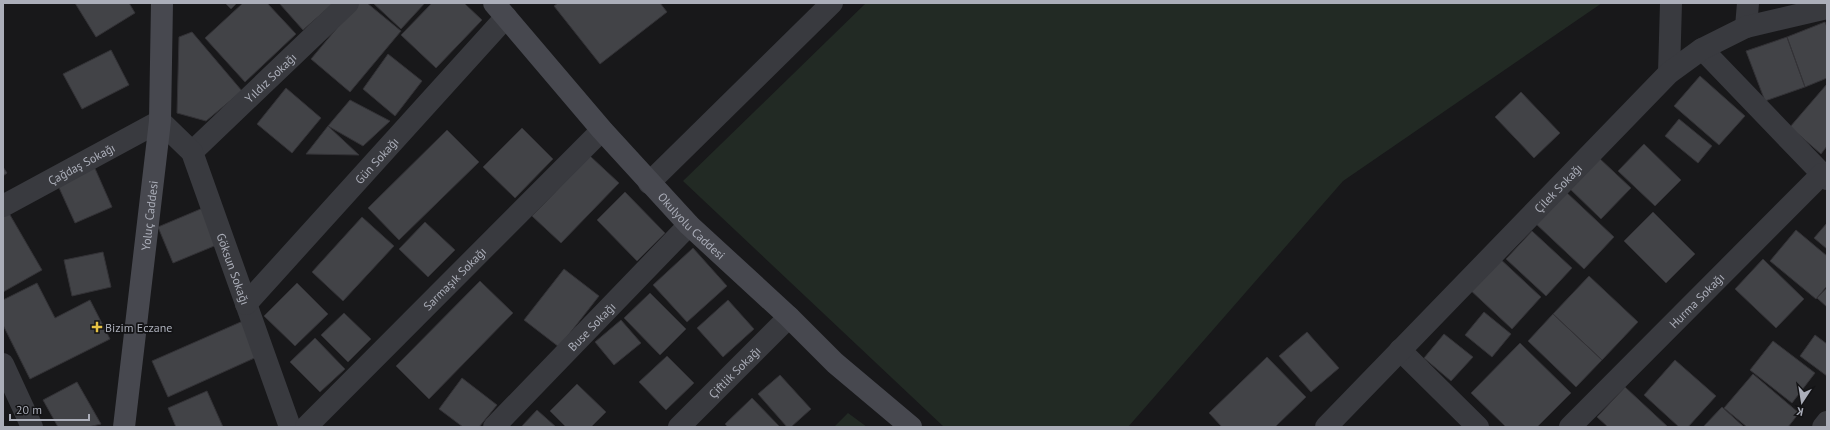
<svg xmlns="http://www.w3.org/2000/svg" width="1830" height="430" viewBox="0 0 1830 430" font-family="'PT Sans',sans-serif">
	<rect width="100%" height="100%" fill="#18181a"/>
	<path fill="#222a24" d="M866,3H1602L1343,181L1128,427H944L683,181Z
		M848,413L867,427H834Z"/>
	<path fill="#424347" stroke="#333236" d="M75,3H129L135,13L96,37Z
		M225,3H237L231,9Z
		M243,3H267L296,34L245,82L205,38Z
		M279,3H334L303,30Z
		M358,3H367L401,31L350,92L311,59Z
		M373,3H425L401,29Z
		M432,3H464L482,20L436,68L401,35Z
		M558,3H660L667,12L600,64L554,6Z
		M1825,22L1827,27V78L1805,87L1787,37Z
		M192,32L242,91L206,121L177,113L179,37Z
		M1787,37L1805,87L1765,101L1746,51Z
		M111,50L129,85L82,109L63,74Z
		M388,54L422,81L395,116L363,89Z
		M1700,76L1745,116L1719,145L1674,106Z
		M1827,84V146L1821,154L1790,127Z
		M286,88L321,118L292,153L257,124Z
		M1521,92L1560,133L1534,158L1495,117Z
		M350,100L390,121L363,146L328,126Z
		M1679,119L1712,146L1698,163L1665,136Z
		M328,126L359,155L306,154Z
		M522,128L553,159L515,198L483,167Z
		M447,130L479,162L399,240L368,208Z
		M1644,144L1681,180L1655,206L1618,171Z
		M590,156L619,183L561,243L532,216Z
		M1598,157L1631,188L1601,219L1568,187Z
		M93,164L112,207L75,223L56,181Z
		M3,167L7,173L3,176Z
		M1565,191L1614,237L1584,269L1535,223Z
		M625,192L665,233L637,261L597,220Z
		M6,208L42,270L3,292V210Z
		M203,208L219,244L173,263L158,227Z
		M1653,212L1695,254L1666,283L1624,241Z
		M362,217L394,246L343,301L312,272Z
		M425,222L455,250L428,277L399,249Z
		M1827,223V249L1814,238Z
		M1796,230L1827,256V286L1816,299L1770,261Z
		M1532,231L1572,268L1546,296L1506,259Z
		M693,248L727,286L687,322L653,285Z
		M103,252L111,287L72,296L64,260Z
		M1496,255L1541,297L1512,329L1467,287Z
		M1763,259L1804,299L1776,328L1735,289Z
		M564,269L599,296L559,347L524,320Z
		M1589,276L1638,322L1602,360L1553,314Z
		M480,281L513,313L429,399L396,366Z
		M37,283L55,318L90,300L110,339L30,379L3,325V300Z
		M297,283L328,314L295,346L264,316Z
		M1827,288V307L1817,298Z
		M650,293L686,329L660,355L624,318Z
		M728,300L754,329L723,357L697,328Z
		M1484,312L1511,334L1492,357L1465,335Z
		M344,313L371,339L348,362L321,335Z
		M1553,314L1602,360L1576,387L1528,341Z
		M621,320L641,343L614,365L595,342Z
		M243,321L259,356L168,397L152,361Z
		M1307,332L1339,368L1311,392L1279,356Z
		M1444,334L1473,357L1451,381L1424,358Z
		M1815,335L1827,344V376L1800,356Z
		M315,338L345,369L320,392L290,362Z
		M1773,341L1815,373L1792,403L1750,370Z
		M1520,343L1571,393L1537,427H1506L1471,393Z
		M667,356L694,383L666,410L639,382Z
		M1267,357L1306,397L1275,427H1222L1209,413Z
		M1675,360L1716,396L1688,427H1679L1644,395Z
		M1753,374L1799,413L1788,427H1747L1724,408Z
		M780,375L811,409L791,427H787L758,394Z
		M462,378L497,405L479,427H463L439,409Z
		M77,382L101,424L88,427H58L43,400Z
		M577,384L606,412L591,427H566L550,411Z
		M1625,387L1668,427H1608L1597,417Z
		M207,391L223,427H176L168,408Z
		M752,398L780,427H728L725,424Z
		M1722,407L1744,427H1703Z
		M537,410L556,427H521Z"/>
	<g fill="none" stroke-linecap="round" stroke-linejoin="round">
		<g stroke="#393a3f" stroke-width="22">
			<path d="M1746,27L1748,3"/>
			<path d="M1702,49L1827,179"/>
			<path d="M1669,73L1671,3"/>
			<path id="s1" d="M192,152L348,3"/>
			<path d="M649,183L832,3"/>
			<path id="s2" d="M3,206L160,121L192,152L290,427"/>
			<path id="s3" d="M246,304L506,17"/>
			<path d="M1400,350L1478,427"/>
			<path d="M3,364L32,427"/>
			<path id="s4" d="M306,427L602,130"/>
			<path id="s5" d="M494,427L689,225"/>
			<path id="s6" d="M679,427L789,317"/>
			<path id="s7" d="M1326,427L1669,73L1702,49L1746,27L1827,8"/>
			<path id="s8" d="M1570,427L1822,174"/>
			<path d="M1823,427L1827,422"/>
		</g>
		<g stroke="#47484f" stroke-width="22">
			<path id="s9" d="M494,3L602,130L689,225L789,317L835,363L911,427"/>
			<path id="s10" d="M124,427L160,121L162,3"/>
		</g>
	</g>
	<path fill="#e5c144" stroke="#131315" stroke-width="1.5" d="M95 321h4v4h4v4h-4v4h-4v-4h-4v-4h4z"/>
	<g text-anchor="middle" dominant-baseline="central" stroke-width="3.5" stroke-linejoin="round" paint-order="stroke">
		<g font-size="12" fill="#abaeb9" stroke="#131315">
			<text stroke="none"><textPath href="#s1" startOffset="108">Yıldız Sokağı</textPath></text>
			<text stroke="none"><textPath href="#s3" startOffset="194">Gün Sokağı</textPath></text>
			<text stroke="none"><textPath href="#s2" startOffset="89">Çağdaş Sokağı</textPath></text>
			<text stroke="none"><textPath href="#s7" startOffset="333">Çilek Sokağı</textPath></text>
			<text stroke="none"><textPath href="#s10" startOffset="213">Yoluç Caddesi</textPath></text>
			<text stroke="none"><textPath href="#s9" startOffset="298">Okulyolu Caddesi</textPath></text>
			<text stroke="none"><textPath href="#s2" startOffset="347">Göksun Sokağı</textPath></text>
			<text stroke="none"><textPath href="#s4" startOffset="210">Sarmaşık Sokağı</textPath></text>
			<text stroke="none"><textPath href="#s8" startOffset="179">Hurma Sokağı</textPath></text>
			<text stroke="none"><textPath href="#s5" startOffset="140">Buse Sokağı</textPath></text>
			<text stroke="none"><textPath href="#s6" startOffset="78">Çiftlik Sokağı</textPath></text>
		</g>
		<g font-size="12" fill="#abaeb9" stroke="#131315" text-anchor="start">
			<text x="105" y="327">Bizim Eczane</text>
		</g>
	</g>
	<rect width="1830" height="430" fill="none" stroke="#abaeb9" stroke-width="8"/>
	<g transform="translate(1802 402) rotate(192)" stroke="#131315" stroke-width="3" paint-order="stroke">
	<path d="M0-3L7 15L0 10L-7 15Z" fill="#abaeb9"/>
	<text y="-6" font-size="11" font-weight="bold" text-anchor="middle" fill="#abaeb9">K</text>
	</g>
	<path d="M10 414v6h79v-6" fill="none" stroke="#abaeb9" stroke-width="2"/>
	<text x="16" y="414" font-size="12" fill="#abaeb9" stroke="#131315" stroke-width="3" paint-order="stroke">20 m</text>
</svg>
